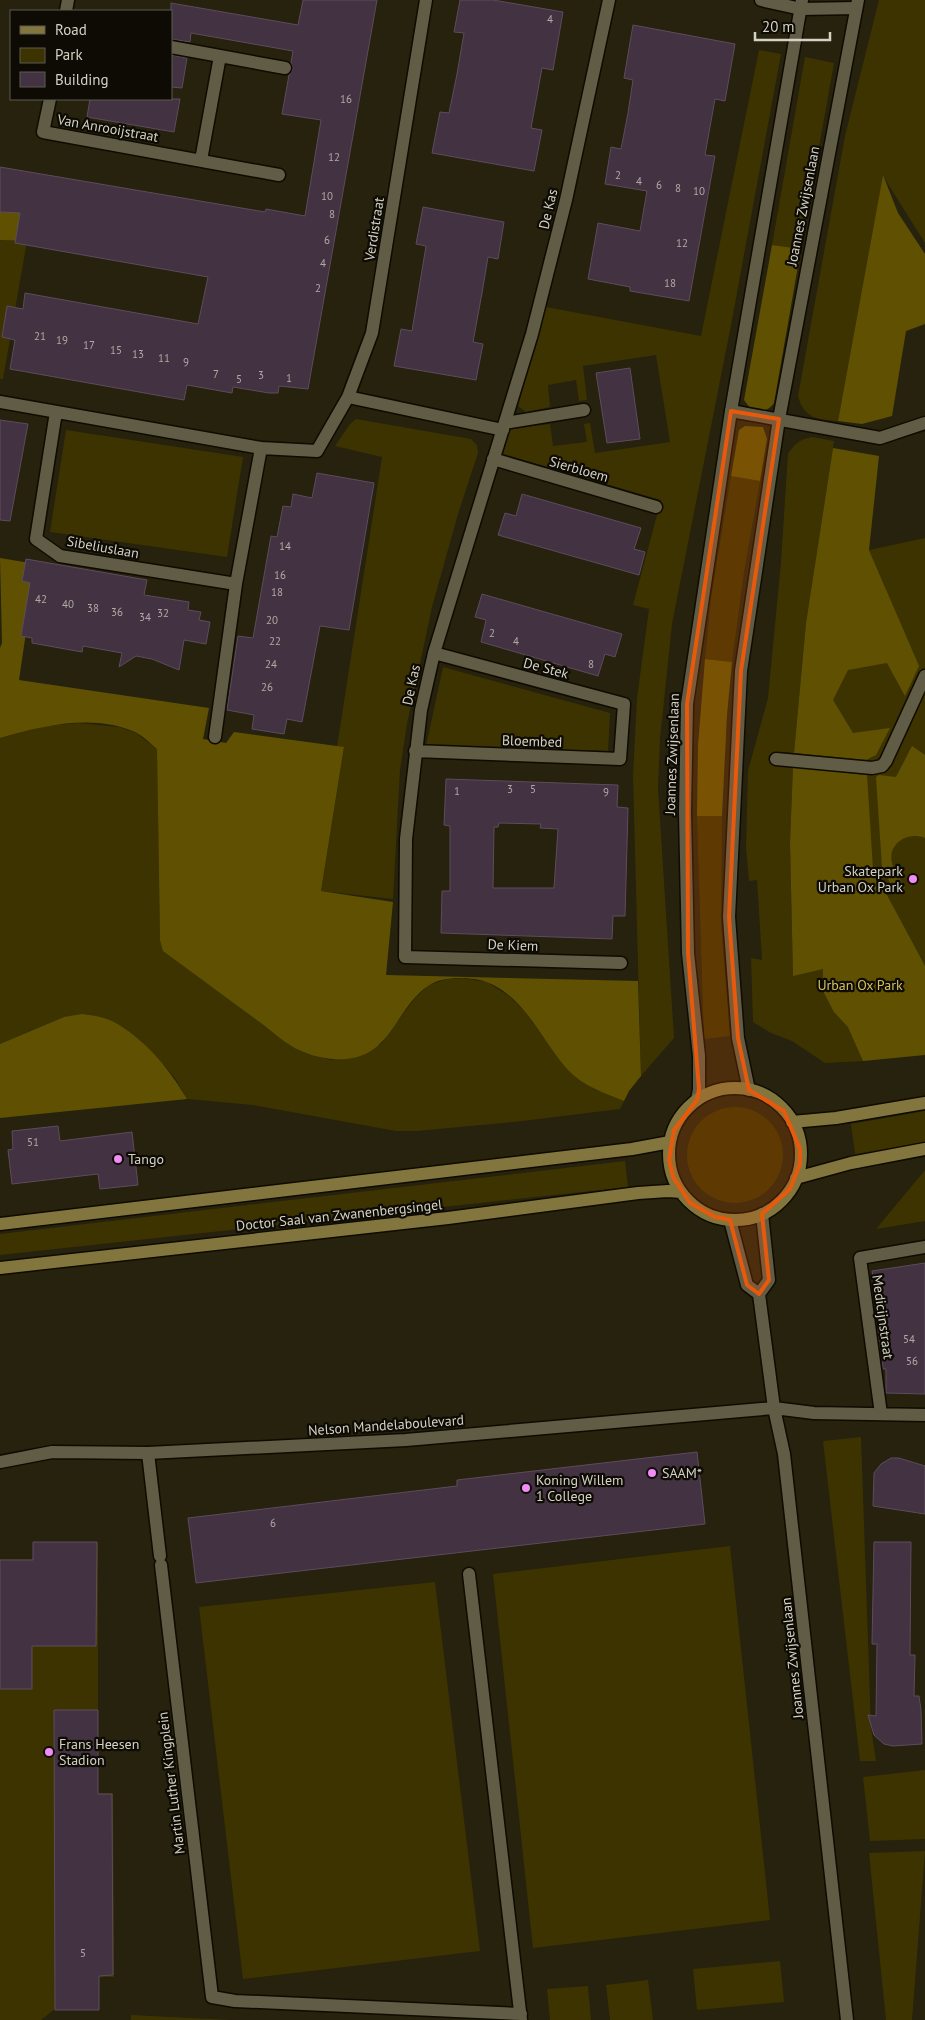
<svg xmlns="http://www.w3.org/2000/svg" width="925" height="2020" viewBox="0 0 925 2020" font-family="'PT Sans',sans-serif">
	<rect width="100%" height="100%" fill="#26220d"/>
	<path fill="#3d3300" d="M879,0H925V243L883,176L838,421C818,419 804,419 798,396L845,136Z
		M759,50L781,54L732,320L672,624L666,682L660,738L658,788L674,1038L641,1076L633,776L637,698L649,609L633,605L661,500L503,454L510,429L550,424L553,446L587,442L584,424L590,423L595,453L670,442L656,355L583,366L587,400L579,401L576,380L548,385L550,407L526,412L518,406L546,307L701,336Z
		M805,57L834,63L801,249L772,245Z
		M0,240L27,241L3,379H0Z
		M356,419L471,439L477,445L478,453L458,514L432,607L407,724L400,770L393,899L321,891L344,748L337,747L382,457L335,446L350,424Z
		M66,430L243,457L227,557L50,532Z
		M812,437L834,441L833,448L806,623L794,753L779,752V766L793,767L790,842L793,976L796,884L805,712L886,589L869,550L925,538V1049L862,1057L863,1061L825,1063L792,1041L771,1033L753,1022L751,958L762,960L757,880L749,881L746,848L748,771L768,698L781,562L788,454C794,444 801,439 812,437Z
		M731,476L760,481L744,572L732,662L705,659L711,599Z
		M443,667L610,713L608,751L426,746Z
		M79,723L119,727L136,733L157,749L160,940L300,1051L331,1060L381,1044L415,998L429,985L447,979L462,978L487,982L509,996L525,1012L570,1071L594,1089L624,1101L620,1109L514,1122L417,1131H396L253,1105L187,1099L175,1078L164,1065L64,1017L0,1044V738L46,726Z
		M697,816H722L721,924L730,1036L704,1039Z
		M687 1155a48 48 0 1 1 96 0a48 48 0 1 1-96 0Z
		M925,1111V1142L855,1154L851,1124Z
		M625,1161L628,1187L0,1255V1234Z
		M925,1170V1221L876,1229Z
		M861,1437L871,1728L876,1761H860L823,1441Z
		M62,1543H98V1793H113L114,1977H99V2009H55L41,2020H0V1559H62Z
		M730,1546L770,1920L533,1948L493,1574Z
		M435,1582L480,1951L243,1979L199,1607Z
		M925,1770V1839L870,1841L863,1777Z
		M925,1851L912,2020H886L869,1853Z
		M780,1961L784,2002L697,2010L693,1969Z
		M648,1980L653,2020H610L606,1985Z
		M588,1986L591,2020H550L547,1989Z
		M131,2015L231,2020H131Z"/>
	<path fill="#605102" d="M0,169L31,174L27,241L0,240Z
		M883,175L898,213L925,254V324L906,331L892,416L862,424L838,421Z
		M772,245L801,249L774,403C768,412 760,412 750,408L744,400Z
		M745,426L763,427L767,439L760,481L731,476L739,430Z
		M833,448L879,456L869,550L919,666L905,696L887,663L848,670L833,700L853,733L890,728L876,755L866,760L794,753L806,623Z
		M0,558L36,564L19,680L209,708L203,739L226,743L234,732L344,747L321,891L393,902L386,975L638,981L641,1076L629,1091L624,1101C604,1093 583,1086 568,1070C540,1039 521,987 475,979C461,977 440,977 428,986C395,1009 392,1055 346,1059C330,1060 315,1057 301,1051C287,1045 273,1032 261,1023C228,999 196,975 163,951L160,940L157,749C150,743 143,736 135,732C93,713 41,726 0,738V648L2,643Z
		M705,659L732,662L727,715L722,816H697L698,745Z
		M912,746L925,755V838C909,831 887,843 892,863C894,871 901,880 905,888L895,893L882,867L876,777L879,775L896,777Z
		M793,767L867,775L873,869L925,966V1055L863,1061L848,1027L834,1012L823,991V969L793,976L790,842Z
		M82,1014C92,1015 102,1017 112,1021C144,1038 169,1068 187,1099L0,1118V1044L64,1017Z"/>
	<path fill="#423242" stroke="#5d4c5d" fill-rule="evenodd" d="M303,0H377L308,389L279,386L278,393H269L233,387L232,393L187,385L184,400L10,369L15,340L2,337L7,306L23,309L25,293L198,324L208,277L15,243L20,213L0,212V167L265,212L266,209L305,216L321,120L282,114L289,75L293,69L291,63L293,51L191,33L190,42L171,39V3L298,25Z
		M460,0H493L563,12L553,70L542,68L531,128L542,130L534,171L432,153L440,112L449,113L457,74L464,33L454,32Z
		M633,25L735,44L725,101L715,99L705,155L715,156L689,301L630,291V287L588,279L598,223L640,231L647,191L605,184L611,147L621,149L628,113L633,80L624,78Z
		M171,55L187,58L182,88L171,87Z
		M90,99H180L174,132L87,117Z
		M423,207L504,222L498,259L488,257L482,293L473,342L483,344L476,380L394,366L401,329L412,331L426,246L416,244Z
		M630,368L640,439L607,443L596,373Z
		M0,420L28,424L10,521L0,520Z
		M317,473L374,483L349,630L320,626L302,722L287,719L284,734L252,729L254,715L227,710L238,636L253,638L271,536L277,537L283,506L291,507L293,494L312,498Z
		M522,494L641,528L634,549L645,552L639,575L498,535L505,513L516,516Z
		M26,559L147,580L144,595L189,602L188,610L201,612L199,620L210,622L206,644L184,640L179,670L152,659L136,656L119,667L122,653L83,646L82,652L32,643V638L21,636L30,583L22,581Z
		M482,594L622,634L615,657L605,654L598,676L481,642L486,620L475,617Z
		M446,779L618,785L617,807L628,808L625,916H613L612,939L441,933L442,891H450V826L444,825ZM499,823L541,824L540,828L558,829L554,888H493L494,827H498Z
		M58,1126L60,1141L132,1132L138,1185L100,1189L98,1174L12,1184L8,1150L13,1149L12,1131Z
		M925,1263V1394L886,1393V1369H883L882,1347H880L878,1330L879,1311L872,1271Z
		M697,1452L705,1524L196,1583L188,1518L457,1486V1480Z
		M891,1458H899L925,1466V1514L873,1506L874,1473L881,1464Z
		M33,1542H97L96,1646H32V1689H0V1560H33Z
		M874,1542H911L910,1655H915L914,1696H919L921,1710L922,1744L893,1746L884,1744L874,1735L868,1715L876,1716L877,1644H872Z
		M54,1710H98V1794H112L113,1975L99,1976V2010H55Z"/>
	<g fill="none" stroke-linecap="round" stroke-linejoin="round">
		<defs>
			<path id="pedestrian" d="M776,759L872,768L882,766L886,761L925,676
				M148,1453L160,1556
				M161,1565L212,1997L235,2001L521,2014
				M469,1574L521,2020"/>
			<path id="minor" d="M609,0L566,200L532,334L434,653L421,710L406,839L405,957L621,963
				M761,0L801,9L856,8
				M66,11L68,0
				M171,47L285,68
				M50,99L43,132L279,175
				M201,160L220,56
				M348,397L503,430
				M0,402L261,448L317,451L348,397L372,333L426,0
				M731,411L880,438L925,423
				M56,412L36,539L60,556L236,584
				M505,423L584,410
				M493,459L656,507
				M215,737L236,584L261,448
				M415,751L620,759L624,704L434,653
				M762,1214L769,1280L759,1294L774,1408L784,1454L847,2020
				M730,1220L747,1285L759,1294
				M881,1414L860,1258L925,1247
				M0,1462L52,1452L148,1453L406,1440L774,1408L814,1413L925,1415"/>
			<path id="tertiary" d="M749,1090L738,1038L729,917L741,671L779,419L858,0
				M697,1100L699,1089V1056L688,953L685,812L687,704L731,411L802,0"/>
			<path id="secondary" d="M669 1154a66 66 0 1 1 132 0a66 66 0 1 1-132 0Z
				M792,1122L836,1118L925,1103
				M796,1178L851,1163L925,1149
				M0,1224L632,1149L670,1142
				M0,1268L448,1218L638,1193L668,1191L681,1192"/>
		</defs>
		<use href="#pedestrian" stroke="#0f0b00" stroke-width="15"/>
		<use href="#minor" stroke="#0f0b00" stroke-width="15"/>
		<use href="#tertiary" stroke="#0f0b00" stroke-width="15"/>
		<use href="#secondary" stroke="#0f0b00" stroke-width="15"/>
		<use href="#pedestrian" stroke="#615c45" stroke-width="12"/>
		<use href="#minor" stroke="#615c45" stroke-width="12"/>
		<use href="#tertiary" stroke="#615c45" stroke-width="12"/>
		<use href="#secondary" stroke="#82763e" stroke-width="12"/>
	</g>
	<path fill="#e8590c" fill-opacity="0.2" stroke="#e8590c" stroke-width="4" stroke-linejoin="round" d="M731,411L779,419L741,671L729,917L738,1038L749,1090L784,1111L800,1149V1164L790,1189L762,1214L769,1280L759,1294L747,1285L730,1220L715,1217L690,1203L673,1177L669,1159L674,1130L697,1100L699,1089L688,953L687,704Z"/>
	<g fill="#f18bf5" stroke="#0d0b04" stroke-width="2">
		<circle cx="913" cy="879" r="5"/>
		<circle cx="118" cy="1159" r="5"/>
		<circle cx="652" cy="1473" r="5"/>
		<circle cx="526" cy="1488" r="5"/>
		<circle cx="49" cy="1752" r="5"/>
	</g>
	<g text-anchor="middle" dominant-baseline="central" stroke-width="4.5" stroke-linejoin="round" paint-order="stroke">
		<g font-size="11" fill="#b0aaa4">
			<text x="550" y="19">4</text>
			<text x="346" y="99">16</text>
			<text x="334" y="157">12</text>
			<text x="618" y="175">2</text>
			<text x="639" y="181">4</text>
			<text x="659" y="185">6</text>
			<text x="678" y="188">8</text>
			<text x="699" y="191">10</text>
			<text x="327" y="196">10</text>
			<text x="332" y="214">8</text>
			<text x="327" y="240">6</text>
			<text x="682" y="243">12</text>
			<text x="323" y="263">4</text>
			<text x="670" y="283">18</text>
			<text x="318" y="288">2</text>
			<text x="40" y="336">21</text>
			<text x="62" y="340">19</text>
			<text x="89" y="345">17</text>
			<text x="116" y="350">15</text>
			<text x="138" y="354">13</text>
			<text x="164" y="358">11</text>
			<text x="186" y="362">9</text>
			<text x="216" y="374">7</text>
			<text x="261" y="375">3</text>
			<text x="289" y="378">1</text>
			<text x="239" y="379">5</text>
			<text x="285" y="546">14</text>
			<text x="280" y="575">16</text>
			<text x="277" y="592">18</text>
			<text x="41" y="599">42</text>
			<text x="68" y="604">40</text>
			<text x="93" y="608">38</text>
			<text x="117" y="612">36</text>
			<text x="163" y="613">32</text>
			<text x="145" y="617">34</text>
			<text x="272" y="620">20</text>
			<text x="492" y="633">2</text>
			<text x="275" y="641">22</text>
			<text x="516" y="641">4</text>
			<text x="271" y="664">24</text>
			<text x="591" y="664">8</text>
			<text x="267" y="687">26</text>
			<text x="510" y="789">3</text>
			<text x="533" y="789">5</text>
			<text x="457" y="791">1</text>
			<text x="606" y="792">9</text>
			<text x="33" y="1142">51</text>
			<text x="909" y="1339">54</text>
			<text x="912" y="1361">56</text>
			<text x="273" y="1523">6</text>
			<text x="83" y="1953">5</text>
		</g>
		<g font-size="14" fill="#d4d2c5" stroke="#0d0b04">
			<text transform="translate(108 128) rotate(10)">Van Anrooijstraat</text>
			<text transform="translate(803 206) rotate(-79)">Joannes Zwijsenlaan</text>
			<text transform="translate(548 209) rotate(-77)">De Kas</text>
			<text transform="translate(374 229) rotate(-81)">Verdistraat</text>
			<text transform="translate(579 469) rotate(16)">Sierbloem</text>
			<text transform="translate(103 547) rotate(10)">Sibeliuslaan</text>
			<text transform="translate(546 668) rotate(15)">De Stek</text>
			<text transform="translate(411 685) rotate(-78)">De Kas</text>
			<text transform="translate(532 741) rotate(2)">Bloembed</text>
			<text transform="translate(672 754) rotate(-88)">Joannes Zwijsenlaan</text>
			<text transform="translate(513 945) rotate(2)">De Kiem</text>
			<text transform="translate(339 1215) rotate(-6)">Doctor Saal van Zwanenbergsingel</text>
			<text transform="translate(883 1317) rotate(82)">Medicijnstraat</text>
			<text transform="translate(386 1425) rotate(-4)">Nelson Mandelaboulevard</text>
			<text transform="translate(792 1658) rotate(-96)">Joannes Zwijsenlaan</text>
			<text transform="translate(171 1783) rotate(-97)">Martin Luther Kingplein</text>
		</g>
		<g font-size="14" fill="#d4d2c5" stroke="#0d0b04" text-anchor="start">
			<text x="903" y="871" text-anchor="end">Skatepark<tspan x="903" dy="16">Urban Ox Park</tspan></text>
			<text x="128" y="1159">Tango</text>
			<text x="662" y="1473">SAAM*</text>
			<text x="536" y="1480">Koning Willem<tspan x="536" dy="16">1 College</tspan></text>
			<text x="59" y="1744">Frans Heesen<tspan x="59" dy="16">Stadion</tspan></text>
		</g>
		<g font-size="14" fill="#d5c060" stroke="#0d0b04">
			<text x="860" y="985">Urban Ox Park</text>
		</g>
	</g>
	<rect x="10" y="10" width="162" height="90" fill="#0d0b04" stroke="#5d5b51"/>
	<rect x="20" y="26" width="25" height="8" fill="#82763e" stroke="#5d5b51"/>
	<text x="55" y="35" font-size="15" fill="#d4d2c5">Road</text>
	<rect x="20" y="48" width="25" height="15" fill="#3d3300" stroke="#5d5b51"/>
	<text x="55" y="60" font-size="15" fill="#d4d2c5">Park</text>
	<rect x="20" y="72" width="25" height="15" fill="#423242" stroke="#5d5b51"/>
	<text x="55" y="85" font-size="15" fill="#d4d2c5">Building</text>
	<path d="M755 32v8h75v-8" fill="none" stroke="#d4d2c5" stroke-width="2.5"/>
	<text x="762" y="32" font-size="15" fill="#d4d2c5" stroke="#0d0b04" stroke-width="4" paint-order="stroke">20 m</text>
</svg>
